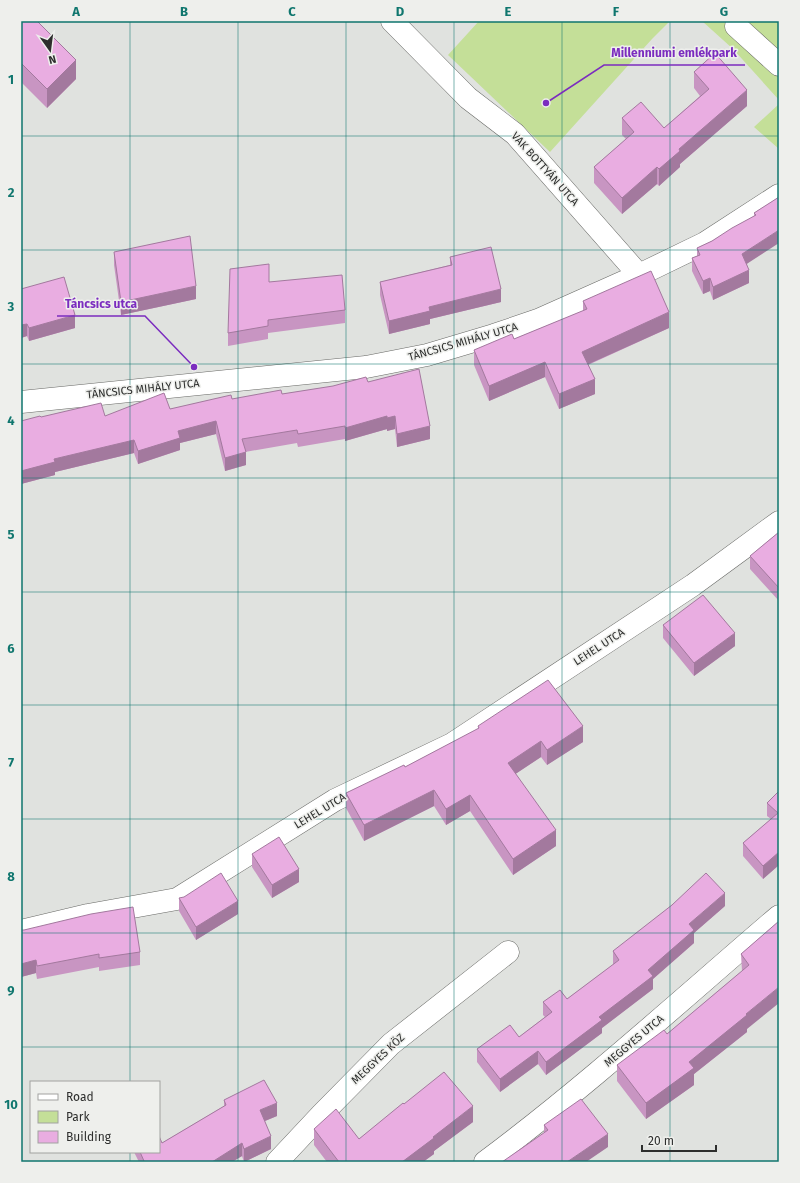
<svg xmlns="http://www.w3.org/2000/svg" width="800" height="1183" viewBox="0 0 800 1183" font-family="'Fira Sans',sans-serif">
	<rect width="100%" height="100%" fill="#e0e2df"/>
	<path fill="#c4df98" d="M479,21H670L652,39L550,152L448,55Z
		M702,21H779V100L733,49Z
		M779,104V149L754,127Z"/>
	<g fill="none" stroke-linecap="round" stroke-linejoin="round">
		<defs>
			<path id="minor" d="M392,21L468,98L515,134L639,275
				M736,26L779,65
				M21,402L366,367L427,355L494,335L538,320L639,275L705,243L779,195
				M21,931L88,915L177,899L335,800L452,744L693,585L779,522
				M277,1162L321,1115L391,1044L508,952
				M485,1162C587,1086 682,999 779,916"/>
		</defs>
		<use href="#minor" stroke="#686966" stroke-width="23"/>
		<use href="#minor" stroke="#fff" stroke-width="22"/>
	</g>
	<path fill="#c895c2" d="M21,21L76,79L47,108L21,82Z
		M694,72L747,106L680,164V167L659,186L657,184L622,214L594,183V167L626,139L622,135V118L664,128L700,96L694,88Z
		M779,197L747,264L749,283L713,300L710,291L703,294L692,271V258L697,256V248L712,241L754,216V213Z
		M114,252L196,299L121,315L114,265Z
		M450,257L501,302L430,319V324L389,334L380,295V282L450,265Z
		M269,282L345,310V323L268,333V339L228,346V333Z
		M21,289L75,328L29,341L27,336L21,338Z
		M583,301L669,328L588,365L595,394L559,409L545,377L489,401L474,365V350L514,339L583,311Z
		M368,382L430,439L397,447L395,429L387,431V429L345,441V439L298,447L297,443L245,452L246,465L225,471L216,434L180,443V450L138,464L134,453L55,472V475L21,484V421L41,417L105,416L170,409L232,399L282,394Z
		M779,532V601L750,569V556Z
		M663,625L735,646L694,676L663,638Z
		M478,726L583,742L547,765L541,757L515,774L556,846L513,875L470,811L446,825L434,806L364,841L346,808V793L405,767L478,729Z
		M779,791V865L763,879L743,856V843L771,819L767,816V803Z
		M252,854L299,882L272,898L252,867Z
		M179,898L238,914L196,940L179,911Z
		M725,906L694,933V943L653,979V989L602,1028V1033L546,1075L538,1064L500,1092L477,1062V1049L519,1037L545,1017L543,1015V1002L567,999L613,965V951Z
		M779,921L747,1029V1032L694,1074V1085L646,1119L617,1081V1065L667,1034L742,971L741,954Z
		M21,930L140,952V965L99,971V967L37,979L36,973L21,977Z
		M224,1100L277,1116L265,1121L271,1149L244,1162L242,1156L232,1162H139L134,1152H159L162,1143L224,1106Z
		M404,1104L473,1122L434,1151V1154L423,1162H327L314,1145V1129L359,1139Z
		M544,1125L608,1147L544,1133Z"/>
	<path fill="#a3799e" d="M76,60V79L47,108V89Z
		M747,90V106L680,164V167L659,186V169L679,149Z
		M657,167V184L622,214V198Z
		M779,230V243L742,267V254Z
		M749,270V283L713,300V287Z
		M710,278V291L703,294V281Z
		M196,286V299L121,315V302Z
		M501,289V302L430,319V324L389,334V321L429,307Z
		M669,312V328L582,367V352Z
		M75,315V328L29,341V328Z
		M27,324V336L21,338V325Z
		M545,362V377L489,401V386Z
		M595,379V394L559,409V394Z
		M387,416V429L345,441V428Z
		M395,416V429L387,431V418Z
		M216,421V434L180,443V450L138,464V451L178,431Z
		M430,426V439L397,447V434Z
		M134,440V453L55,472V475L21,484V471L54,459Z
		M246,452V465L225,471V458Z
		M735,633V646L694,676V663Z
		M583,726V742L547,765V750Z
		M541,741V757L508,779V763Z
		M434,790V806L364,841V825Z
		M470,795V811L446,825V809Z
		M556,830V846L513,875V859Z
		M779,852V865L763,879V866Z
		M299,869V882L272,898V885Z
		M725,893V906L694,933V943L653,979V989L602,1028V1033L546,1075V1062L599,1017L648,970L689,924Z
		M238,901V914L196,940V927Z
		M36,960V973L21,977V964Z
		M779,987V1003L747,1029V1032L694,1074V1085L646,1119V1103L689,1062L746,1014Z
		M538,1051V1064L500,1092V1079Z
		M277,1103V1116L260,1123V1110Z
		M473,1106V1122L434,1151V1154L423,1162H402L433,1137Z
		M608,1134V1147L586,1162H567Z
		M271,1136V1149L244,1162V1149Z
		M242,1143V1156L232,1162H212Z"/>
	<path fill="#e9ade1" stroke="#a3799e" d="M21,21H37L76,60L47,89L21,63Z
		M715,53L747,90L679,149L680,151L659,169L657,167L622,198L594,167L634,132L622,118L641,102L664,128L709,89L694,72Z
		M779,197V230L742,254L749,270L713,287L710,278L703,281L692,258L700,255L697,248L712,241L732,228L756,215L754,213Z
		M190,236L196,286L121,302L114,252Z
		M491,247L501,289L429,307L430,311L389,321L380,282L452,265L450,257Z
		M269,264V282L342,275L345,310L268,320V326L228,333L230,269Z
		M651,271L669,312L582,352L595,379L559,394L545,362L489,386L474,350L512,334L514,339L587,309L583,301Z
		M64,277L75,315L29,328L27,324L21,325V289Z
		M419,369L430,426L397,434L395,416L387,418V416L345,428V426L298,434L297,430L242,439L246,452L225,458L216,421L178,431L180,438L138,451L134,440L54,459L55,462L21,471V421L40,416L41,417L101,403L105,416L164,393L170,409L231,395L232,399L281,390L282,394L333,386L366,377L368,382Z
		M779,532V588L750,556Z
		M703,595L735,633L694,663L663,625Z
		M548,680L583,726L547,750L541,741L508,763L556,830L513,859L470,795L446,809L434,790L364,825L346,793L404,765L405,767L479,728L478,726Z
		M779,791V852L763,866L743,843L778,813L767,803Z
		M279,837L299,869L272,885L252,854Z
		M221,873L238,901L196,927L179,898L184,897Z
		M706,873L725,893L689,924L694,930L648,970L653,976L599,1017L602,1020L546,1062L538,1051L500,1079L477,1049L510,1025L519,1037L552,1012L543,1002L560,990L567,999L619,960L613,951L672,905Z
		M133,907L140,952L99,958V954L37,966L36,960L21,964V930H24L91,914Z
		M779,921V987L746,1014L747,1015L689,1062L694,1068L646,1103L617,1065L664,1030L667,1034L749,965L741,954Z
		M444,1072L473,1106L433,1137L434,1138L402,1162H339L314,1129L336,1109L359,1139L403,1103L404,1104Z
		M264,1080L277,1103L260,1110L271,1136L244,1149L242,1143L212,1162H141L144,1161L140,1152H159V1136L162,1143L226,1105L224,1100Z
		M581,1099L608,1134L567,1162H502L548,1130L544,1125Z"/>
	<path fill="none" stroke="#0f766e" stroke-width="1" stroke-opacity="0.55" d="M130,21V1082M238,21V1162M346,21V1162M454,21V1162M562,21V1162M670,21V1162M21,136H779M21,250H779M21,364H779M21,478H779M21,592H779M21,705H779M21,819H779M21,933H779M21,1047H779M130,1152V1162"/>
	<g text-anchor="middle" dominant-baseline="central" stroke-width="3" stroke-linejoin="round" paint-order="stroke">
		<g font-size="11" fill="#2d2e2d" stroke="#eeefec">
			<text transform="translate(545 169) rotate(48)">VAK BOTTYÁN UTCA</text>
			<text transform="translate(463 342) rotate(-16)">TÁNCSICS MIHÁLY UTCA</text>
			<text transform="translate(143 389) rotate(-6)">TÁNCSICS MIHÁLY UTCA</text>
			<text transform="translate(599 647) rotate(-33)">LEHEL UTCA</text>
			<text transform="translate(320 811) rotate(-31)">LEHEL UTCA</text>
			<text transform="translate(634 1041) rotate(-40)">MEGGYES UTCA</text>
			<text transform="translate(378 1059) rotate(-43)">MEGGYES KÖZ</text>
		</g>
	</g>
	<path fill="none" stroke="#7b2cbf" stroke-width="1.5" d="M546 103L604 65H745M194 367L145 316H57"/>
	<g fill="#7b2cbf" stroke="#eeefec" stroke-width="1.5">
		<circle cx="546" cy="103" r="4"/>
		<circle cx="194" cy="367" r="4"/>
	</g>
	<g font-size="12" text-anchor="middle" font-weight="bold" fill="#7b2cbf" stroke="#eeefec" stroke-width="3" stroke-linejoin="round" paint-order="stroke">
		<text x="674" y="57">Millenniumi emlékpark</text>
		<text x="101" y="308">Táncsics utca</text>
	</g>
	<rect width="800" height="1183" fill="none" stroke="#eeefec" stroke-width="44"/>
	<rect x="30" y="1081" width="130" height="72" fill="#eeefec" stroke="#a1a2a0"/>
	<rect x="38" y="1094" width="20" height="6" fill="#ffffff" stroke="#a1a2a0"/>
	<text x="66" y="1101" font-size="12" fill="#2d2e2d">Road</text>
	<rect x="38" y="1111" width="20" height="12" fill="#c4df98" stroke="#a1a2a0"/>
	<text x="66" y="1121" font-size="12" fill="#2d2e2d">Park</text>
	<rect x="38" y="1131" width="20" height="12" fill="#e9ade1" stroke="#a1a2a0"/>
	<text x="66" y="1141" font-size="12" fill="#2d2e2d">Building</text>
	<g transform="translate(50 50) rotate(166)" stroke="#eeefec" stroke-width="3" paint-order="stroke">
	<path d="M0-3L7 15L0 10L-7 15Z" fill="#2d2e2d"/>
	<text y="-6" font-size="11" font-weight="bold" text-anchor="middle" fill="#2d2e2d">N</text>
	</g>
	<path d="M642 1145v6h74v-6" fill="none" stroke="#2d2e2d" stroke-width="2"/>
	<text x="648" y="1145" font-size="12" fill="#2d2e2d" stroke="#eeefec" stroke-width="3" paint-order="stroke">20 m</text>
	<rect x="22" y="22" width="756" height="1139" fill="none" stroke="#0f766e" stroke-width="1.5"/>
	<g font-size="13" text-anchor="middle" font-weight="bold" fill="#0f766e">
		<text x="76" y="16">A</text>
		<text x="184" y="16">B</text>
		<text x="292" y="16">C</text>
		<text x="400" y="16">D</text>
		<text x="508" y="16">E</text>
		<text x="616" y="16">F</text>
		<text x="724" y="16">G</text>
		<text x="11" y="84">1</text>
		<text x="11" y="197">2</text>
		<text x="11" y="311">3</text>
		<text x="11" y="425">4</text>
		<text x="11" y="539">5</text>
		<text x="11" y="653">6</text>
		<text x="11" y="767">7</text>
		<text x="11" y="881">8</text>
		<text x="11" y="995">9</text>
		<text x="11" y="1109">10</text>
	</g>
</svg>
